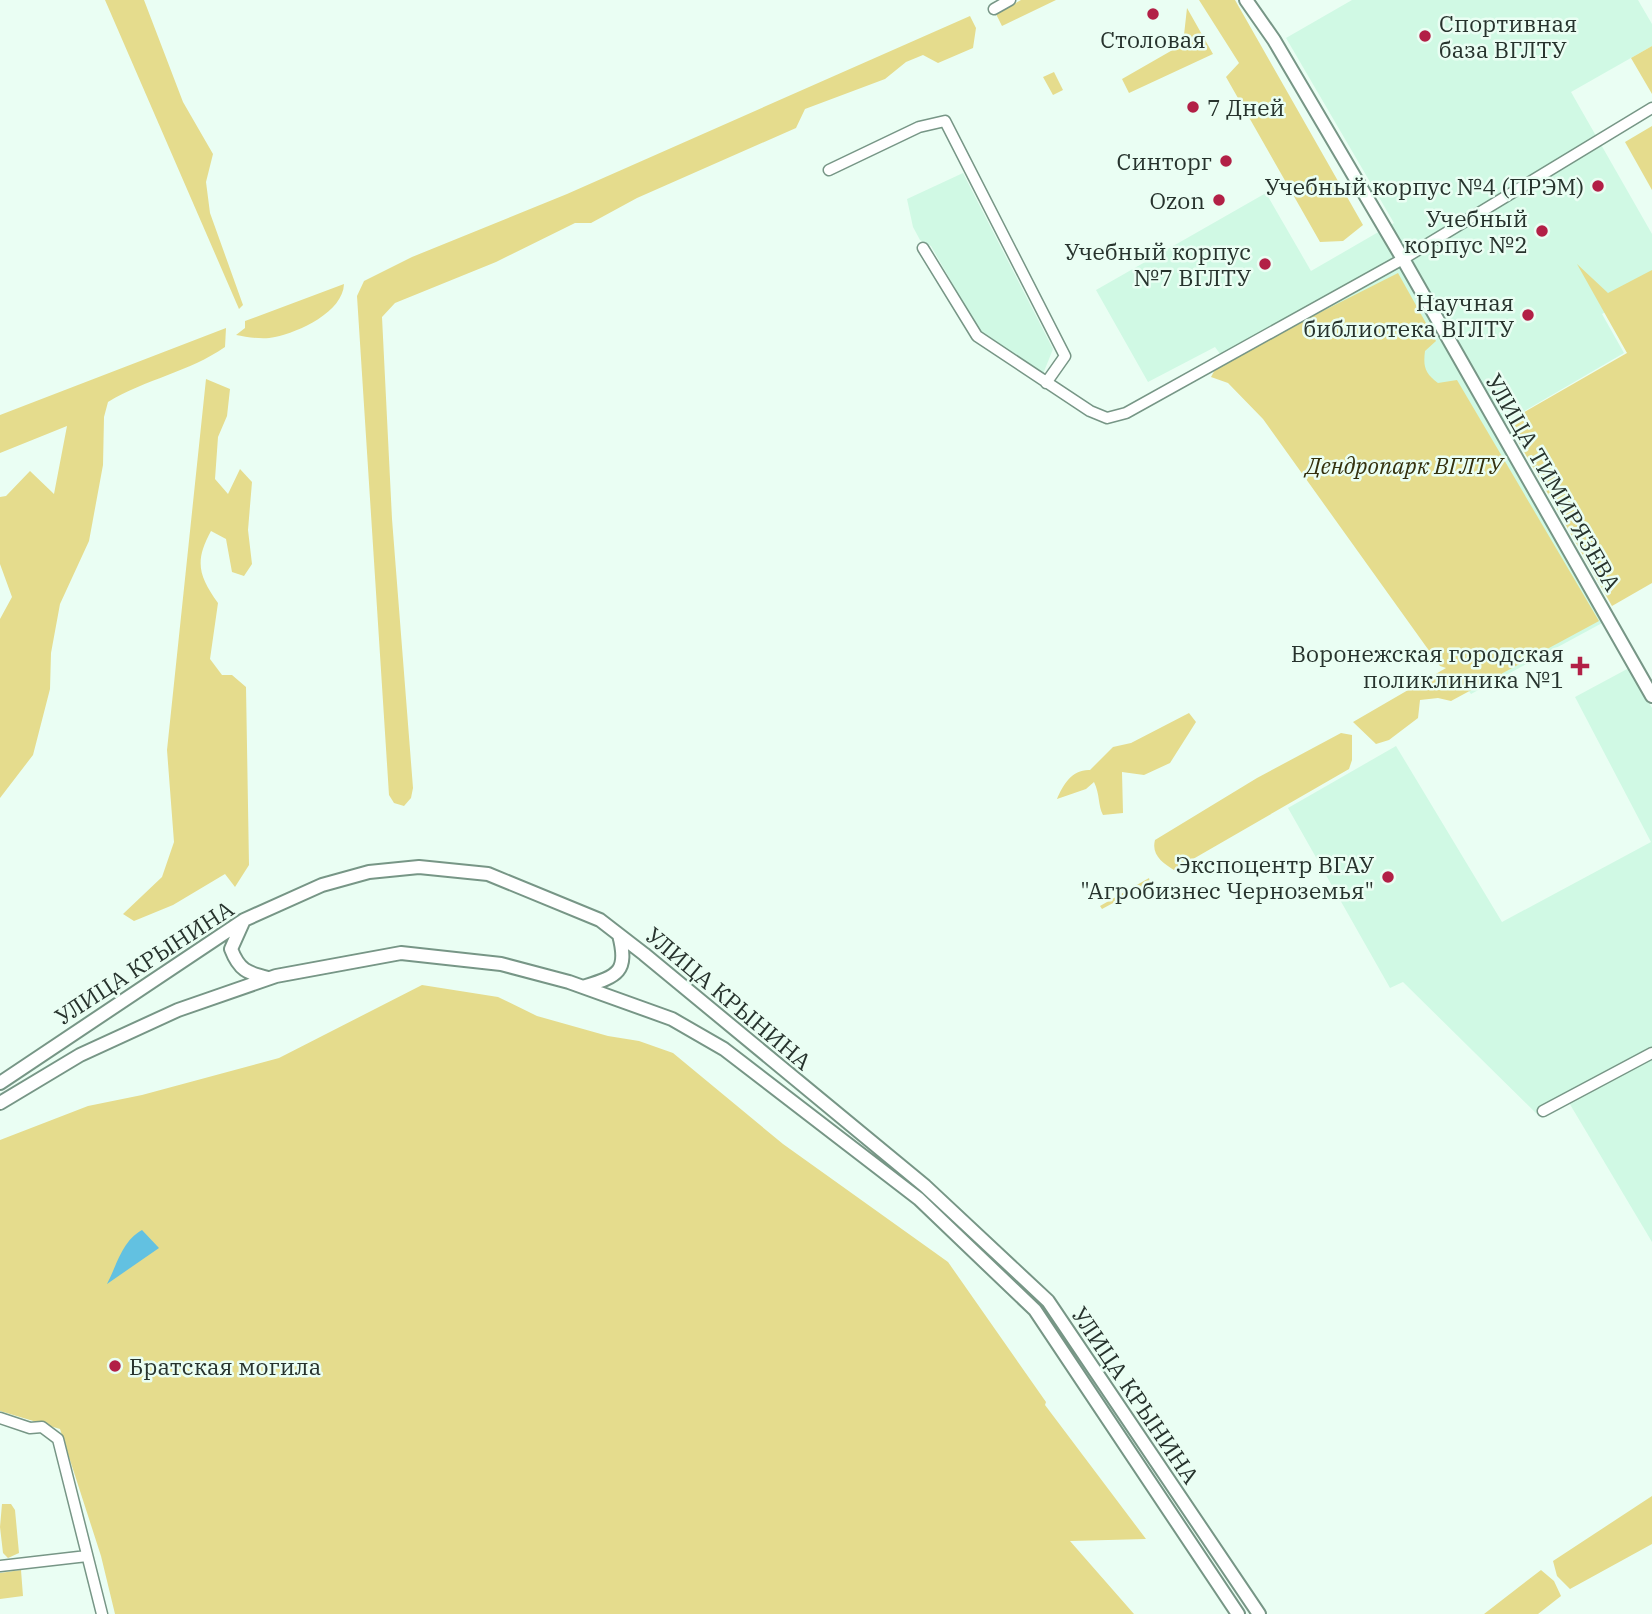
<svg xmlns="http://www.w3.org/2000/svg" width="1652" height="1614" viewBox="0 0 1652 1614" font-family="'IBM Plex Serif',serif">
	<rect width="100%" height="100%" fill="#eafef3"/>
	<path fill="#d0f9e4" d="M1352,0H1638L1652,24V46L1571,92L1652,234V284L1602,314L1624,353L1492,430L1604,622L1471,694L1215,347L1148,382L1096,290L1266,193L1311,271L1394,223L1286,38Z
		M963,173L1053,349L1043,374L1025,366L981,334L931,246L920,240L913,227L907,199Z
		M1629,668L1652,708V1242L1568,1101L1539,1116L1403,982L1390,988L1288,808L1396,746L1502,922L1651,842L1575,697Z"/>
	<path fill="#e5dc8d" d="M105,0H144L183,102L213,154L206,182L210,213L243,305L239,309Z
		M1021,0H1056L1002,26L996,14Z
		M1199,0H1235L1363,225L1343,241L1320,242L1226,77L1239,63Z
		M1187,8L1213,54L1129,93L1122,79L1183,44Z
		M970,16L976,28L973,48L938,63L923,55L906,62L885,79L805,109L796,128L637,198L591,223H575L496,262L395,303L382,317L392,519L413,788L411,798L404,806L394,803L389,795L357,296L364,281L412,257L567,194Z
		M1652,46V94L1631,58Z
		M1054,72L1063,90L1053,95L1043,77Z
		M1652,126V190L1625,142Z
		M1577,264L1608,293L1652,270V583L1612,606L1507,422L1627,353Z
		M1398,273L1436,341L1425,351C1423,367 1425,373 1438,383L1457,380L1599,621L1451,701L1438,698L1420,700L1418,718L1389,740L1376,744L1353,722L1446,668L1440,666L1263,419L1228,383L1211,377L1218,364Z
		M344,284C343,312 299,332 275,337C263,340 247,337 236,335L245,328V321Z
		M226,328L225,347C189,372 146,379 108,402L104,417L103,465L89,541L60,604L51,653L50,689L33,755L0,798V619L12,597L0,564V497L6,496L30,471L54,494L67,426L0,453V415Z
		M206,379L230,389L227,416L218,437L215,479L228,494L240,469L252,482L248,530L252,564L244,576L232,572L226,539L211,531C194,562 199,576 218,603L210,659L222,675H232L246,687L249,865L235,887L225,874L173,905L134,921L123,914L162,877L174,842L167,750Z
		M1189,713L1196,722L1170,763L1144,775L1122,772L1123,813L1103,815C1098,806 1100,794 1094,782L1086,789L1057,799C1063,784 1073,769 1090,770L1113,747L1131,743Z
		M1341,733L1352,735V760L1349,769L1174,870C1163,863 1151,855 1155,840L1257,778Z
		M1149,878L1150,883L1102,909L1100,906Z
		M422,985L498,997L537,1016L608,1036L639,1041L673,1053L783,1144L948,1262L1046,1402L1045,1405L1146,1539L1070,1541L1134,1614H115L101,1556L60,1429L0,1411V1140L88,1106L142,1095L279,1058Z
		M1652,1496V1544L1570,1589L1557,1576L1553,1561Z
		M2,1504H11L15,1510L19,1553L8,1558L3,1553L0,1527Z
		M21,1570L23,1596L0,1599V1573Z
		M1541,1570L1554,1581L1561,1596L1538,1614H1484Z"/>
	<path fill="#62c1e1" d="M142,1230L159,1248L107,1284C117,1265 122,1241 142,1230Z"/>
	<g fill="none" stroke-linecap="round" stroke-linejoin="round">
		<defs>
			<path id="minor" d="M994,9L1010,0
				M829,170L919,127L945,121L1065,356L1046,383
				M923,248L977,336L1090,411L1107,418L1126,413L1403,259L1652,108
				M1543,1111L1652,1053
				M0,1418L30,1428L42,1427L58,1439L102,1614
				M0,1566L87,1556"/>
			<path id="major" d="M1246,0L1274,40L1403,259L1652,696
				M244,920L231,949C239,970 247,973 268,978
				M583,987C617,976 629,973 619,935
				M0,1083L244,920L322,885L369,872L419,867L488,874L600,920L644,954L925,1186L1048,1301L1259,1614
				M0,1103L80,1055L178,1010L276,976L401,953L501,964L569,982L672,1019L724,1049L919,1199L1035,1310L1238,1614"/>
		</defs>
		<use href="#minor" stroke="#779686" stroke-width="13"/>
		<use href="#major" stroke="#779686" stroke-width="16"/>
		<use href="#minor" stroke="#fff" stroke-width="10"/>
		<use href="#major" stroke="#fff" stroke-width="12"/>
	</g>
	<g fill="#b22046" stroke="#eafef3" stroke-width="2.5">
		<circle cx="1153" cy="14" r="7"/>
		<circle cx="1425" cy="36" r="7"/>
		<circle cx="1193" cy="107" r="7"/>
		<circle cx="1226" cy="161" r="7"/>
		<circle cx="1598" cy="186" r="7"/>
		<circle cx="1219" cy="200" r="7"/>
		<circle cx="1542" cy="231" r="7"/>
		<circle cx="1265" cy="264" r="7"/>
		<circle cx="1528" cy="315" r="7"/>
		<path d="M1576.5 655.5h7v7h7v7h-7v7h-7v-7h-7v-7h7z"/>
		<circle cx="1388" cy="877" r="7"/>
		<circle cx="115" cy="1366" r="7"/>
	</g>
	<g text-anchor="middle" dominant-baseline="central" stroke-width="5" stroke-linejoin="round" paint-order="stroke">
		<g font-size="23" fill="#27332d" stroke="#eafef3" text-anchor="end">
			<text x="1439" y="23" text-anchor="start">Спортивная<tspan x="1439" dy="26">база ВГЛТУ</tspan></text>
			<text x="1153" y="39" text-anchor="middle">Столовая</text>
			<text x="1207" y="107" text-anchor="start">7 Дней</text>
			<text x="1212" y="161">Синторг</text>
			<text x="1584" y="186">Учебный корпус №4 (ПРЭМ)</text>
			<text x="1205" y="200">Ozon</text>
			<text x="1528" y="218">Учебный<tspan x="1528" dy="26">корпус №2</tspan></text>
			<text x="1251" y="251">Учебный корпус<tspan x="1251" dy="26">№7 ВГЛТУ</tspan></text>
			<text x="1514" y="302">Научная<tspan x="1514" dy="26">библиотека ВГЛТУ</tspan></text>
			<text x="1564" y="653">Воронежская городская<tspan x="1564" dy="26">поликлиника №1</tspan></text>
			<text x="1374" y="864">Экспоцентр ВГАУ<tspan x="1374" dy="26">"Агробизнес Черноземья"</tspan></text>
			<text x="129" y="1366" text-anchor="start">Братская могила</text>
		</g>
		<g font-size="23" font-style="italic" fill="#34300d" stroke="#eafef3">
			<text x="1404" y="465">Дендропарк ВГЛТУ</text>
		</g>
		<g font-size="23" fill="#27332d" stroke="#eafef3">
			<text transform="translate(1554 482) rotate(60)">УЛИЦА ТИМИРЯЗЕВА</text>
			<text transform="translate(144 962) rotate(-33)">УЛИЦА КРЫНИНА</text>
			<text transform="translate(729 998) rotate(40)">УЛИЦА КРЫНИНА</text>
			<text transform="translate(1136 1395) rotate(56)">УЛИЦА КРЫНИНА</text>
		</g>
	</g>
</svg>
